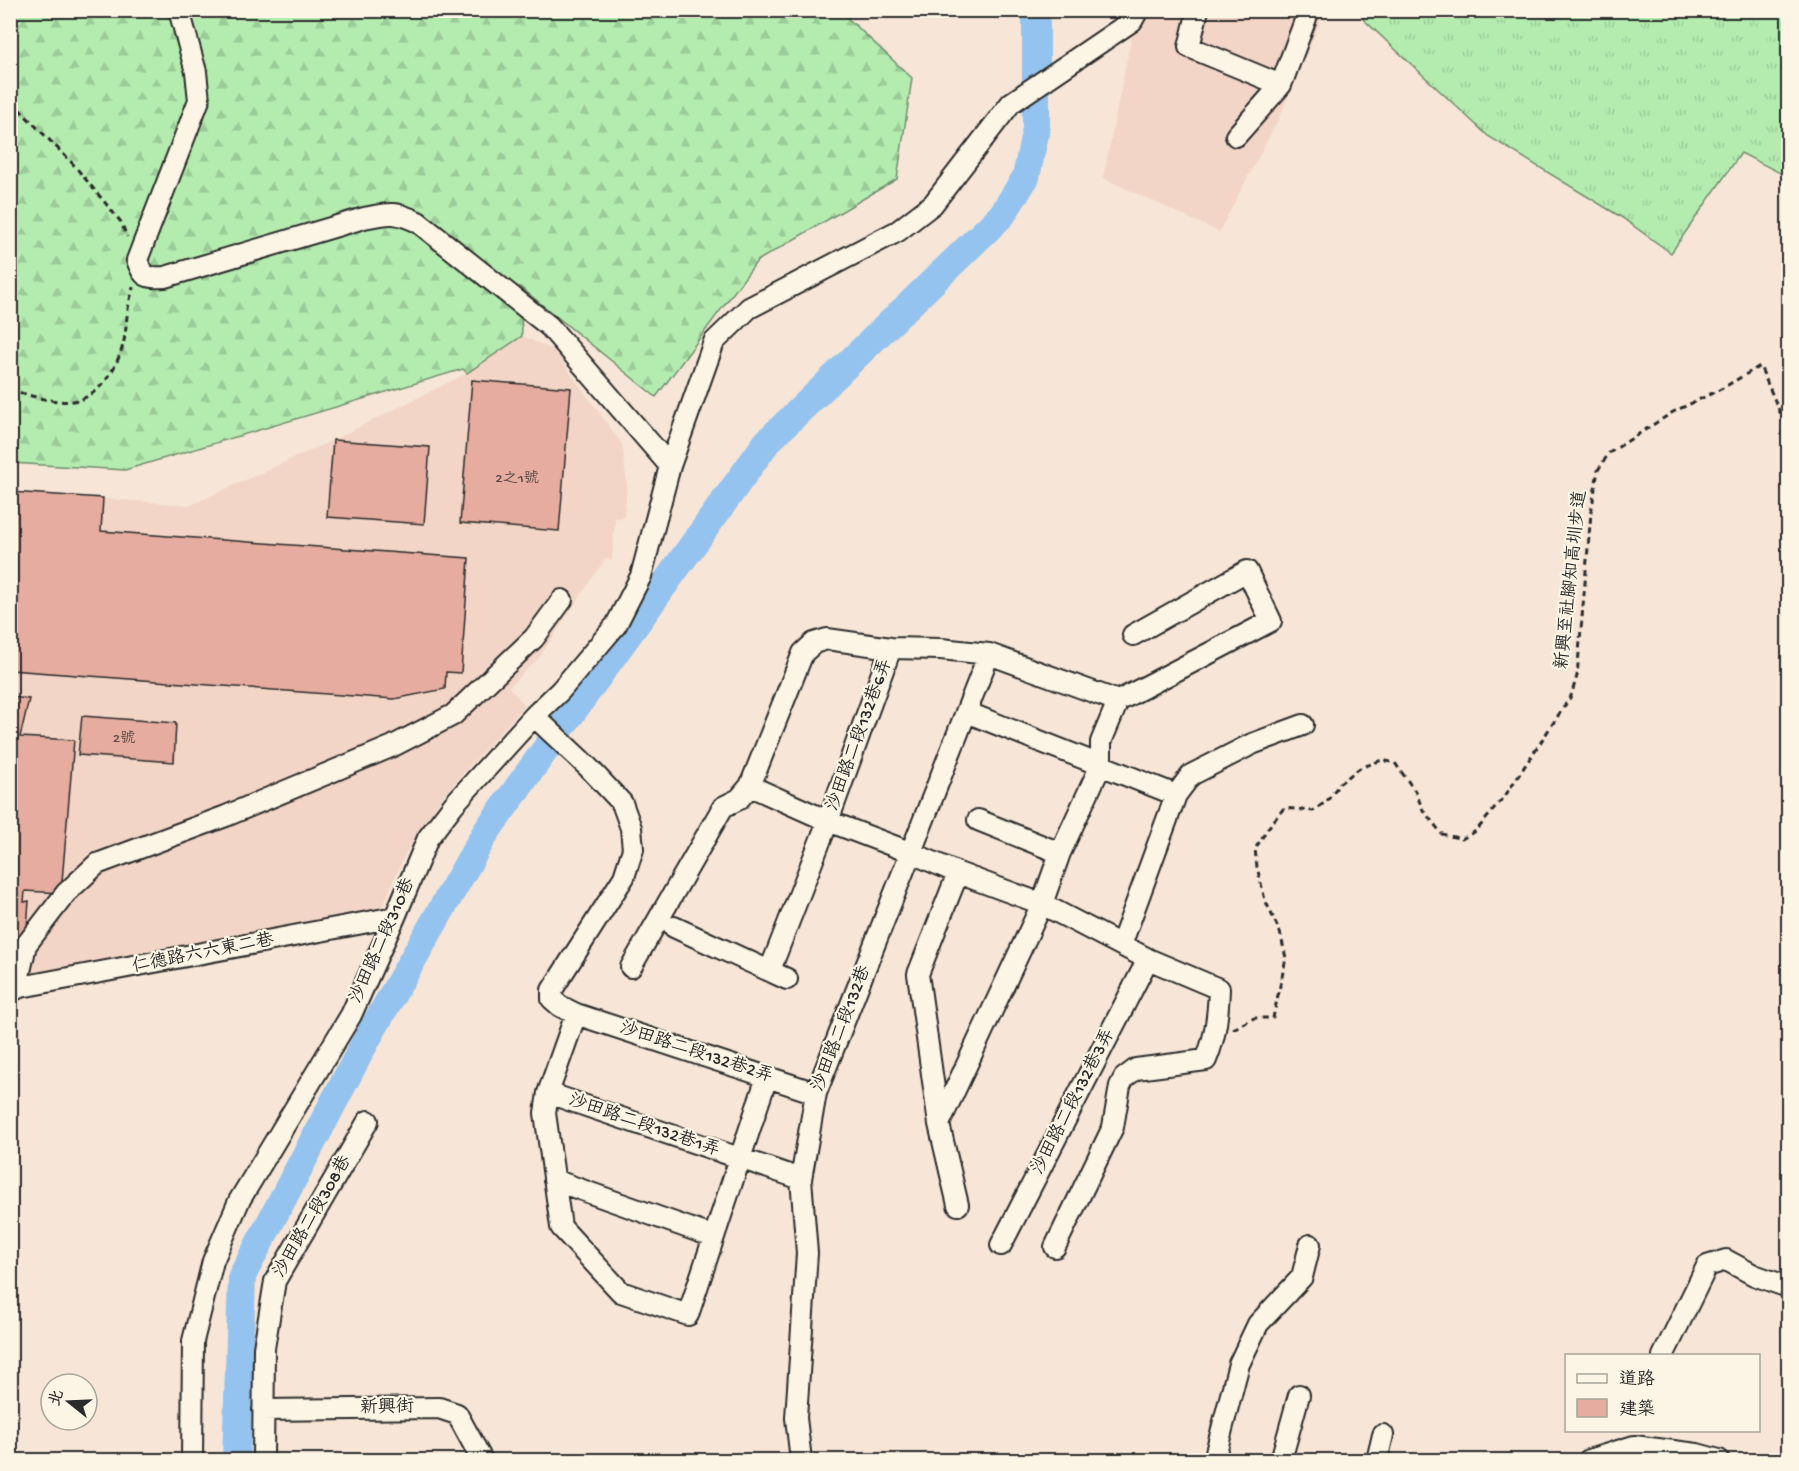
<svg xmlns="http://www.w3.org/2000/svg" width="1799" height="1471" viewBox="0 0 1799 1471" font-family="'Gochi Hand','LXGW WenKai TC',sans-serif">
	<defs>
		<pattern id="grass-tufts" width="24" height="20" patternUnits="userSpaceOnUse" patternTransform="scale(1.5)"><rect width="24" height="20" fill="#b4ecb0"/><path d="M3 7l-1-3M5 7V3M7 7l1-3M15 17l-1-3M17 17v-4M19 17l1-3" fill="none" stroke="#9bcb98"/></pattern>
		<pattern id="forest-firs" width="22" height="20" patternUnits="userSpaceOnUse" patternTransform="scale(1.5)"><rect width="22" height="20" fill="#b4ecb0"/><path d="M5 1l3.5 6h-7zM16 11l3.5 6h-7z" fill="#9bcb98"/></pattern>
	</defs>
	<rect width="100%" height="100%" fill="#f7e6d7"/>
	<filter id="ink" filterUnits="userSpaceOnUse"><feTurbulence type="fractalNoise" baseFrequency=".0167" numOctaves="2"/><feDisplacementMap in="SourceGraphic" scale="12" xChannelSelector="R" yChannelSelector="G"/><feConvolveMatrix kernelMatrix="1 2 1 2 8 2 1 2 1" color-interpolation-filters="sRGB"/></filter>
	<g filter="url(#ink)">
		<path fill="#f2d5c6" d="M1145,11H1325L1279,118L1219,232L1103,178L1132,34Z
			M522,336L554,350L622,444L627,485L624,518H615L612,560L605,559L539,658L509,687L525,705L442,797L405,854L380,913L52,973L11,970L10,492L191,505L333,440L467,373Z"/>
		<path fill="url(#grass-tufts)" stroke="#708c6e" stroke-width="1.5" d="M1368,10L1788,11V177L1741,153L1671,253L1621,217L1488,136L1363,19Z"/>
		<path fill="url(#forest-firs)" stroke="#708c6e" stroke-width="1.5" d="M10,11H840L912,78L897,179L757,261L656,397L520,287L522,336L467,373L463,369L125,470L11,463Z"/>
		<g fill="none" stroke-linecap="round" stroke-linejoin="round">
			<path stroke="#94c3ef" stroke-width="28" d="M236,1460L242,1276L367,1039L486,832L767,442L1002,215L1026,177L1036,129V10"/>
		</g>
		<path fill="#e5ac9f" stroke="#2b2b2b" stroke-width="1.5" d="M472,380L571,388L559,531L460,523Z
			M333,440L430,447L424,524L327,517Z
			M10,492L103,498L101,531L469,558L461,673L446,672L445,689L394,699L10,670Z
			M10,697L29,699L20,737L74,740L61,893L25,891L24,902L29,901L26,942L10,941Z
			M82,716L176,723L174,762L78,755Z"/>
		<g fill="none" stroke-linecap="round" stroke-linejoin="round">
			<defs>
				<path id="minor" d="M179,10L196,72L199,100L137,260C144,278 146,278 165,277L364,218C390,213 394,211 418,222L549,326L670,466
					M1198,10L1189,47L1281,85L1309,10
					M1236,136L1281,85
					M966,712L1176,795
					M534,716L588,767L622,803L631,828L633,849L624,877L552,990V999L560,1006L576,1014L816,1093
					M750,786L828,821L912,853L958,873L1042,904L1148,959L1219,989C1218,1014 1216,1036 1206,1060L1136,1069L1124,1078L1120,1086L1113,1127L1055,1247
					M978,820L1060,853
					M958,873L918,974L939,1124L958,1205
					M674,927L787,979
					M1121,945L1176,795L1191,775L1252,744L1303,725
					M631,967L723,807L739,799L750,786L803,653L814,643L827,639L891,648L941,649L989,654L1118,701L1271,621L1247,571L1133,635
					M770,970L828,821L891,648
					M10,989L395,917
					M16,989L26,945L66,893L97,864L226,816L393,746L453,715L534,638L562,600
					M576,1014L548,1093L545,1113L561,1227L621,1292L688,1315L767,1077
					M548,1093L801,1179
					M939,1124L1042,904L1060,853L1101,765V742L1118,701
					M554,1180L714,1237
					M1001,1245L1148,959
					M1663,1356L1707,1266L1726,1260L1754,1275L1788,1287
					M263,1410L439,1408L457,1414L482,1460
					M192,1460L193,1341L213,1261L239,1201L351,1015L395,917L428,838L454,804L534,716L560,691L616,625L641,576L670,466L714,342L749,308L898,231L933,204L1011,103L1132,21L1138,10
					M263,1460L264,1348L275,1281L368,1121
					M801,1460L796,1418L807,1253L801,1179L816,1093L989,654
					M1214,1460L1239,1364L1258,1324L1302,1277L1310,1245
					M1281,1460L1299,1395
					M1377,1460L1383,1435
					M1589,1460L1634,1446L1697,1454L1719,1460"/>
			</defs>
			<use href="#minor" stroke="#2b2b2b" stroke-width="24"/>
			<path stroke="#2b2b2b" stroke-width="3" stroke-dasharray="6 4.5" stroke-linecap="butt" d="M10,90L17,107L73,164L121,222L127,237
				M10,389C28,396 64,406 82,399C104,390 117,366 123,345C126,334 126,321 128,309C129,301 132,294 133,287
				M1233,1029L1254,1018H1273L1286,958L1280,932L1265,900L1257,867L1255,849L1268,828L1284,808L1313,811L1327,801L1340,783L1360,768L1382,760L1395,763L1415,791L1423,810L1442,834L1462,839L1476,831L1505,796L1571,696L1577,676L1591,513L1598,470L1609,453L1673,412L1721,389L1760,366L1788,431"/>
			<use href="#minor" stroke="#fcf5e5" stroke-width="20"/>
		</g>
	</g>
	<g text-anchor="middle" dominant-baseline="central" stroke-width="4.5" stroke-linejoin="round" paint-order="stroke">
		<g font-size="15" fill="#5a4b48">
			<text x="517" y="479">2之1號</text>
			<text x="124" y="739">2號</text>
		</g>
		<g font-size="18" fill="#2b2b2b" stroke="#fcf5e5">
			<text transform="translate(1572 580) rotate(-84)">新興至社腳知高圳步道</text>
			<text transform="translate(860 735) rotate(-70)">沙田路二段132巷6弄</text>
			<text transform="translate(383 941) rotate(-66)">沙田路二段310巷</text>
			<text transform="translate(203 954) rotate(-11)">仁德路六六東二巷</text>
			<text transform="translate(842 1029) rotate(-69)">沙田路二段132巷</text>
			<text transform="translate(696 1053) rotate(18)">沙田路二段132巷2弄</text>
			<text transform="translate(1074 1102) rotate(-63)">沙田路二段132巷3弄</text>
			<text transform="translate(644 1126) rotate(19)">沙田路二段132巷1弄</text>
			<text transform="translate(313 1217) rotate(-60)">沙田路二段308巷</text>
			<text transform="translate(387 1408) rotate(-1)">新興街</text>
		</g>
	</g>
	<rect width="1799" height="1471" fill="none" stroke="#fcf5e5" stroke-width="36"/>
	<rect x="18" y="18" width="1763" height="1435" fill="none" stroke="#2b2b2b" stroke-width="2" filter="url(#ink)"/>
	<rect x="1565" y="1354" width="195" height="78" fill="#fcf5e5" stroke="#a8a49b" stroke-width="1.5"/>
	<rect x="1577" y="1374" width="30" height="9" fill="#fcf5e5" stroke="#a8a49b" stroke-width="1.5"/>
	<text x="1619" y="1384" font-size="18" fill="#2b2b2b">道路</text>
	<rect x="1577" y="1399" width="30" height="18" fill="#e5ac9f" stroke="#a8a49b" stroke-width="1.5"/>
	<text x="1619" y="1414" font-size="18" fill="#2b2b2b">建築</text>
	<g transform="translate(69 1402) rotate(288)"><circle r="28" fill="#fcf5e5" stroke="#a8a49b" stroke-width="1.5"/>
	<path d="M0-4.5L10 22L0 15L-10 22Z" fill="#2b2b2b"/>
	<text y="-9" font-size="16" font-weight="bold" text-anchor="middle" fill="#2b2b2b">北</text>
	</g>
</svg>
